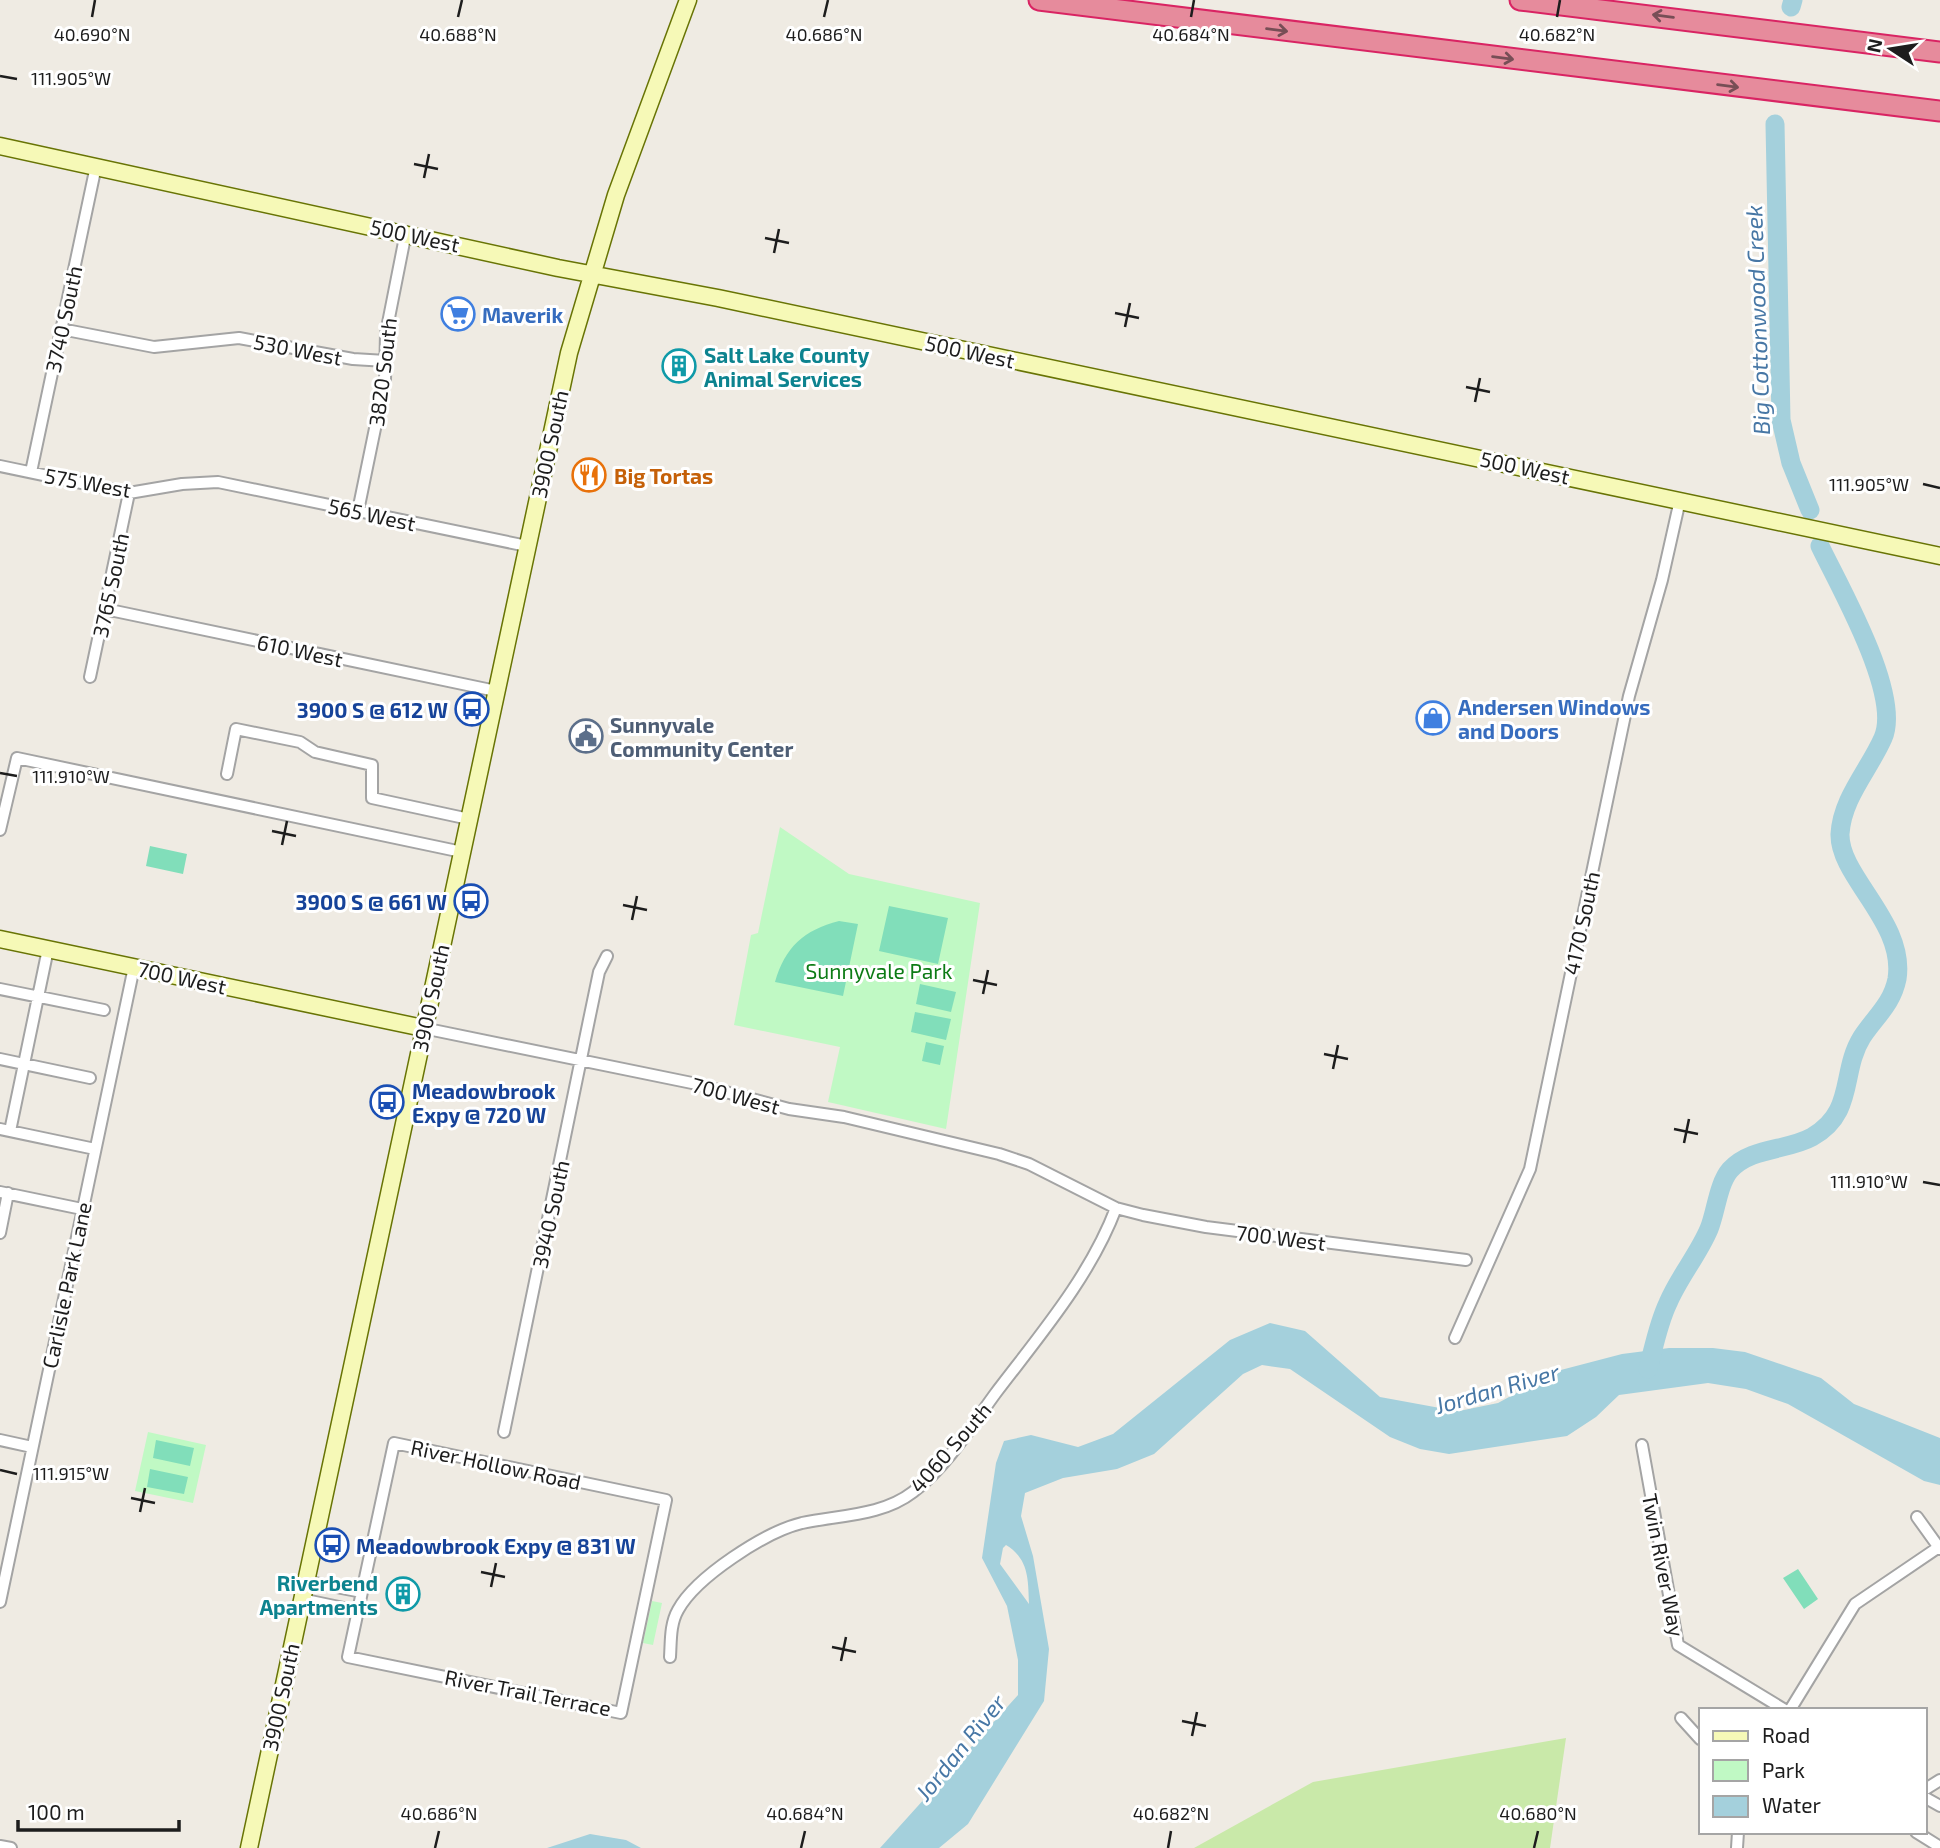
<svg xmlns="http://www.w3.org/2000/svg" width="1940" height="1848" viewBox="0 0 1940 1848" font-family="'Exo 2',sans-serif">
	<rect width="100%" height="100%" fill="#efebe3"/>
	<path fill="#c9e9a9" d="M1566,1738L1550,1848H1194L1313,1782Z"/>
	<path fill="#c0f9c4" d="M780,827L849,874L980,903L946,1129L828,1102L840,1047L734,1025L751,935L758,933Z
		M148,1432L206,1445L193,1503L135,1491Z
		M652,1601L662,1603L653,1645L643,1643Z"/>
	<path fill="#81deba" d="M150,846L187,854L183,874L146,866Z
		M889,906L948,918L938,964L879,951Z
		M839,921L858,924L843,996L775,982C785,947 804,930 839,921Z
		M920,984L956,992L951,1012L916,1004Z
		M915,1012L951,1019L946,1040L911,1032Z
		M926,1042L944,1046L940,1065L922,1061Z
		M156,1440L194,1448L190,1466L153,1458Z
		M150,1469L188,1477L184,1494L147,1487Z
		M1798,1569L1818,1599L1804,1609L1783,1578Z"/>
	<path fill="#a4d0dc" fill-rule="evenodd" d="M1270,1323L1305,1331L1380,1397L1440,1408L1459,1411L1498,1403L1557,1371L1622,1354L1669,1348H1713L1745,1352L1821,1378L1854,1404L1940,1438V1485L1924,1481L1788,1404L1746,1389L1708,1383L1619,1395L1596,1417L1567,1436L1449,1454L1420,1449L1390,1437L1290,1369L1262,1365L1243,1374L1154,1454L1117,1469L1063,1478L1025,1493L1021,1516L1033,1556L1049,1649L1044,1701L968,1824L939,1848H880L1018,1695V1660L1007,1606L982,1558L996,1463L1004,1441L1031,1435L1078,1447L1113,1434L1230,1340ZM1006,1545C1029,1559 1028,1579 1029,1604L1000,1564L1003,1548Z
		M590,1834L626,1840L641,1848H547Z"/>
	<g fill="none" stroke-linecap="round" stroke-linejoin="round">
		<path stroke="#a4d0dc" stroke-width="19" d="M1791,7L1793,0
			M1775,124L1781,420L1791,463L1810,510
			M1648,1369C1654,1347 1658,1324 1668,1303C1679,1277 1698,1255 1709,1229C1716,1212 1718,1184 1730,1170C1751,1147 1787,1151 1812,1137C1856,1112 1840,1072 1862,1037C1876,1016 1892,1004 1897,979C1906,922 1839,877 1840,834C1842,798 1869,770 1883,738C1902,695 1840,588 1820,546"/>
		<defs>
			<path id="street" d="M61,329L154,347L239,338L353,359L386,361
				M0,466L129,493L182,484L218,482L527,546
				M31,472L96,166
				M358,511L385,380L386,333L406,232
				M105,609L496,691
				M90,677L129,493
				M227,774L236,729L300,742L315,752L372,765V798L469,819
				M0,830L17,758L462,852
				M0,989L104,1010
				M423,1028L692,1083L789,1109L844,1117L999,1154L1029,1164L1116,1208L1143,1215L1206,1227L1466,1260
				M0,1059L90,1078
				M0,1129L95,1149
				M10,1131L48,949
				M0,1192L82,1209
				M0,1233L8,1193
				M1455,1338L1530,1169L1629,696L1662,580L1680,500
				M504,1432L589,1020L599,972L607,956
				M0,1440L32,1447
				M394,1443L666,1500L621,1713L348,1657Z
				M1642,1445L1678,1645L1785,1710
				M1917,1517L1940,1549
				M305,1581L362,1592
				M301,1599L358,1611
				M0,1602L134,967
				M670,1657C671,1641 670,1624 678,1610C696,1577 765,1532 802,1523C840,1515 882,1516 913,1492C946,1467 971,1427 995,1394C1039,1336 1090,1277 1116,1208
				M1790,1710L1855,1604L1939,1547
				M1681,1718L1700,1739
				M1924,1790L1940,1780
				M1924,1797L1940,1806
				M1916,1832L1940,1847
				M0,1846L11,1848
				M1737,1848L1738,1832"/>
			<path id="secondary" d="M0,146L558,268L718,298L1940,556
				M0,939L423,1028
				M249,1848L569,353L616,195L688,0"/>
			<path id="highway" d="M1039,0L1940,111
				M1520,0L1940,52"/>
		</defs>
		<use href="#street" stroke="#a4a4a4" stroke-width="14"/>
		<use href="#secondary" stroke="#687405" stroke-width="19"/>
		<use href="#highway" stroke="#d92463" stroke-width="23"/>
		<use href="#street" stroke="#fff" stroke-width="10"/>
		<use href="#secondary" stroke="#f6f9b7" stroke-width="16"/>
		<use href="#highway" stroke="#e68b9c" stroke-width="19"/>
	</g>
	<defs><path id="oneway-shaft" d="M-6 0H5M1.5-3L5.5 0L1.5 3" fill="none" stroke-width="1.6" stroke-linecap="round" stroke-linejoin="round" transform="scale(1.75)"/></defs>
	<g stroke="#774e56">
		<use href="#oneway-shaft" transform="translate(1663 16) rotate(-173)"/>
		<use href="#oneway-shaft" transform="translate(1277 30) rotate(7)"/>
		<use href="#oneway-shaft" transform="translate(1503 58) rotate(7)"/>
		<use href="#oneway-shaft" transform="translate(1728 86) rotate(7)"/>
	</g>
	<path fill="none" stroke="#1d1d1d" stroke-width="2.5" d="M92,17L95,0M458,17L462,0M824,17L828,0M1191,17L1194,0M1557,17L1560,0M0,76L17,79M414,164L438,169M424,178L429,154M765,238L789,243M774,253L779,229M1115,313L1139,318M1125,327L1130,303M1466,387L1490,392M1475,402L1480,378M1923,484L1940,488M0,773L17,776M272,831L296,836M282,845L287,821M623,905L647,910M632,920L637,896M973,980L997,985M983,994L988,970M1324,1054L1348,1059M1333,1069L1338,1045M1674,1129L1698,1134M1684,1143L1689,1119M1923,1182L1940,1185M0,1470L17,1474M131,1498L155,1503M140,1512L145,1488M481,1572L505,1577M491,1587L496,1563M832,1647L856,1652M841,1661L846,1637M1182,1721L1206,1726M1192,1736L1197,1712M435,1848L439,1831M801,1848L805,1831M1168,1848L1171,1831M1534,1848L1538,1831"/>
	<defs>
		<symbol id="supermarket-ring" viewBox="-11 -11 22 22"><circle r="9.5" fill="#fff" stroke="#3f7fe0" stroke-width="1.5"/><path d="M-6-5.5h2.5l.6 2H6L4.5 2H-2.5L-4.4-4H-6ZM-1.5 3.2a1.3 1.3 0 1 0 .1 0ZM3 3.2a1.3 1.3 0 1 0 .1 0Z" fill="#3f7fe0"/></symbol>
		<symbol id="building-ring" viewBox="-11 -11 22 22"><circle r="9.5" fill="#fff" stroke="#0f9aa8" stroke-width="1.5"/><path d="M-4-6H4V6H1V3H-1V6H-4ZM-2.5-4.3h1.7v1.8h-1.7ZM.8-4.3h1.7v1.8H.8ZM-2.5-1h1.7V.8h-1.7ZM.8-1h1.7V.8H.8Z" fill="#0f9aa8"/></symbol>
		<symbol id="restaurant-ring" viewBox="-11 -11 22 22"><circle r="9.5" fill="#fff" stroke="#e8710a" stroke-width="1.5"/><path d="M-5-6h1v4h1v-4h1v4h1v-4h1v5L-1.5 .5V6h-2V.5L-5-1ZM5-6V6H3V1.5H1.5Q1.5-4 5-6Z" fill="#e8710a"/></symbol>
		<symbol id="bus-ring" viewBox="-11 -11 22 22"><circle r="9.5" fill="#fff" stroke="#1a4fb4" stroke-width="1.5"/><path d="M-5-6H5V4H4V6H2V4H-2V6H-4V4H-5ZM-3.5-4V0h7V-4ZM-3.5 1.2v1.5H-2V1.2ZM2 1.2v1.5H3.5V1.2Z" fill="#1a4fb4"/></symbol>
		<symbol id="shop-ring" viewBox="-11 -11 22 22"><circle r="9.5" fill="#fff" stroke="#3f7fe0" stroke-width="1.5"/><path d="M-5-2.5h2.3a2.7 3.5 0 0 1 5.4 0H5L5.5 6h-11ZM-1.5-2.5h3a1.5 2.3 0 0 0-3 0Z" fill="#3f7fe0"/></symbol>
		<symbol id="civic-ring" viewBox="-11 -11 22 22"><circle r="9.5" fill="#fff" stroke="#5c6f8a" stroke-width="1.5"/><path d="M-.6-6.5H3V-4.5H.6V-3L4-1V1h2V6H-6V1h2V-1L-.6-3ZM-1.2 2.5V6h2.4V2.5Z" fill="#5c6f8a"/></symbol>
	</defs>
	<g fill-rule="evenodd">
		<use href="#supermarket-ring" x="439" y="295" width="38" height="38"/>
		<use href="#building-ring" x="660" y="347" width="38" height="38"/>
		<use href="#restaurant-ring" x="570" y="456" width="38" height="38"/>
		<use href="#bus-ring" x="453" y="690" width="38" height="38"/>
		<use href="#shop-ring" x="1414" y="699" width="38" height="38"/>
		<use href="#civic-ring" x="567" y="717" width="38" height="38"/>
		<use href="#bus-ring" x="452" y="882" width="38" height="38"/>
		<use href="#bus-ring" x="368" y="1083" width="38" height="38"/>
		<use href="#bus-ring" x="313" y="1526" width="38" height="38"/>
		<use href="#building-ring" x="384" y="1575" width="38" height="38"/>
	</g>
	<g text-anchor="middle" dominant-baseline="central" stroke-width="6" stroke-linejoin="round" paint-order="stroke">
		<g font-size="21" fill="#1d1d1d" stroke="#fff">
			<text transform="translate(415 235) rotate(12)">500 West</text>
			<text transform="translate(63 319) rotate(-78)">3740 South</text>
			<text transform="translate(298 349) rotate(11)">530 West</text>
			<text transform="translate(970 351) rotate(12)">500 West</text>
			<text transform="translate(382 372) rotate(-83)">3820 South</text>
			<text transform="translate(549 444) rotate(-78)">3900 South</text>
			<text transform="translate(1525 467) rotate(12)">500 West</text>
			<text transform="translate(88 482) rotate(10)">575 West</text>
			<text transform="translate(372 514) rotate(12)">565 West</text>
			<text transform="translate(110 585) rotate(-78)">3765 South</text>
			<text transform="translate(300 650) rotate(12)">610 West</text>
			<text transform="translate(1581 923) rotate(-78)">4170 South</text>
			<text transform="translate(182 977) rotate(12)">700 West</text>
			<text transform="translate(430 998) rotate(-78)">3900 South</text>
			<text transform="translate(736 1095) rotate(15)">700 West</text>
			<text transform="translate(550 1214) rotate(-78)">3940 South</text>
			<text transform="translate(1281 1237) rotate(7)">700 West</text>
			<text transform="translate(66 1285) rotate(-78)">Carlisle Park Lane</text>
			<text transform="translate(950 1447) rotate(-49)">4060 South</text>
			<text transform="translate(496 1464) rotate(12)">River Hollow Road</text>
			<text transform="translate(1664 1565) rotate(79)">Twin River Way</text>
			<text transform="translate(528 1692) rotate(11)">River Trail Terrace</text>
			<text transform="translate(280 1697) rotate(-78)">3900 South</text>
		</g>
		<g font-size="21" font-weight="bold" fill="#366cbe" stroke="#fff" text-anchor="start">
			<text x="482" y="314">Maverik</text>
			<text x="1458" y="706">Andersen Windows<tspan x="1458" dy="24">and Doors</tspan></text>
		</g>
		<g font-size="21" font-weight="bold" fill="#0d838f" stroke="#fff" text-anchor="start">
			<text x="704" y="354">Salt Lake County<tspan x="704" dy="24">Animal Services</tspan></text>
			<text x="378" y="1582" text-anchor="end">Riverbend<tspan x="378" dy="24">Apartments</tspan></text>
		</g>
		<g font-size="21" font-weight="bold" fill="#c56008" stroke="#fff" text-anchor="start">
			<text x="614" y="475">Big Tortas</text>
		</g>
		<g font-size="21" font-weight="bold" fill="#164399" stroke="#fff" text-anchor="end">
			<text x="448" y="709">3900 S @ 612 W</text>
			<text x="447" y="901">3900 S @ 661 W</text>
			<text x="412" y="1090" text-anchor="start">Meadowbrook<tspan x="412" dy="24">Expy @ 720 W</tspan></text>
			<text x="356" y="1545" text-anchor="start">Meadowbrook Expy @ 831 W</text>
		</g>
		<g font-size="21" font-weight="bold" fill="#4e5e75" stroke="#fff" text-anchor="start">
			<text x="610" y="724">Sunnyvale<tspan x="610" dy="24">Community Center</tspan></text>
		</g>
		<g font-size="21" fill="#0c7b15" stroke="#fff">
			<text x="879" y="970">Sunnyvale Park</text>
		</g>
		<g font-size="23" font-style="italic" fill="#4777a5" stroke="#fff">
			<text transform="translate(1757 320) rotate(-92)">Big Cottonwood Creek</text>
			<text transform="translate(1497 1388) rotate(-16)">Jordan River</text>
			<text transform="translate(960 1747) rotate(-51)">Jordan River</text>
		</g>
	</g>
	<g font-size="18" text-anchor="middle" fill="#1d1d1d" stroke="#fff" stroke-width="6" stroke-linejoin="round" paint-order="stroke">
		<text x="92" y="41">40.690°N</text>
		<text x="458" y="41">40.688°N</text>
		<text x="824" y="41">40.686°N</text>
		<text x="1191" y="41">40.684°N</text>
		<text x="1557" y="41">40.682°N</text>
		<text x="71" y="85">111.905°W</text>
		<text x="1869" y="491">111.905°W</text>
		<text x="71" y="783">111.910°W</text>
		<text x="1869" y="1188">111.910°W</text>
		<text x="71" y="1480">111.915°W</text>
		<text x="439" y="1820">40.686°N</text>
		<text x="805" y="1820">40.684°N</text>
		<text x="1171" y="1820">40.682°N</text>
		<text x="1538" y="1820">40.680°N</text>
	</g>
	<rect x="1699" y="1708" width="228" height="126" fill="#ffffff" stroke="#a5a5a5" stroke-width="2"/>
	<rect x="1713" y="1731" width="35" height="10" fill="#f6f9b7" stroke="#a5a5a5" stroke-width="2"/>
	<text x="1762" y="1743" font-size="21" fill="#1d1d1d">Road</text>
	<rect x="1713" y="1760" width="35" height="21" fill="#c0f9c4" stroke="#a5a5a5" stroke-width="2"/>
	<text x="1762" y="1778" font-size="21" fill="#1d1d1d">Park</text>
	<rect x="1713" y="1796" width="35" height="21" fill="#a4d0dc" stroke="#a5a5a5" stroke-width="2"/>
	<text x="1762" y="1813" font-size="21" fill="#1d1d1d">Water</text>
	<g transform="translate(1891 49) rotate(282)" stroke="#ffffff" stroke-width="5" paint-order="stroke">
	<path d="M0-5L12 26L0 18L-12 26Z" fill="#1d1d1d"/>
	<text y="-10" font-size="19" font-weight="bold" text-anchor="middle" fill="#1d1d1d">N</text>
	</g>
	<path d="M18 1820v10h161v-10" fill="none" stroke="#1d1d1d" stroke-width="3.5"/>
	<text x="28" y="1820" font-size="21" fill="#1d1d1d" stroke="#ffffff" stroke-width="5" paint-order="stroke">100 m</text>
</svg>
